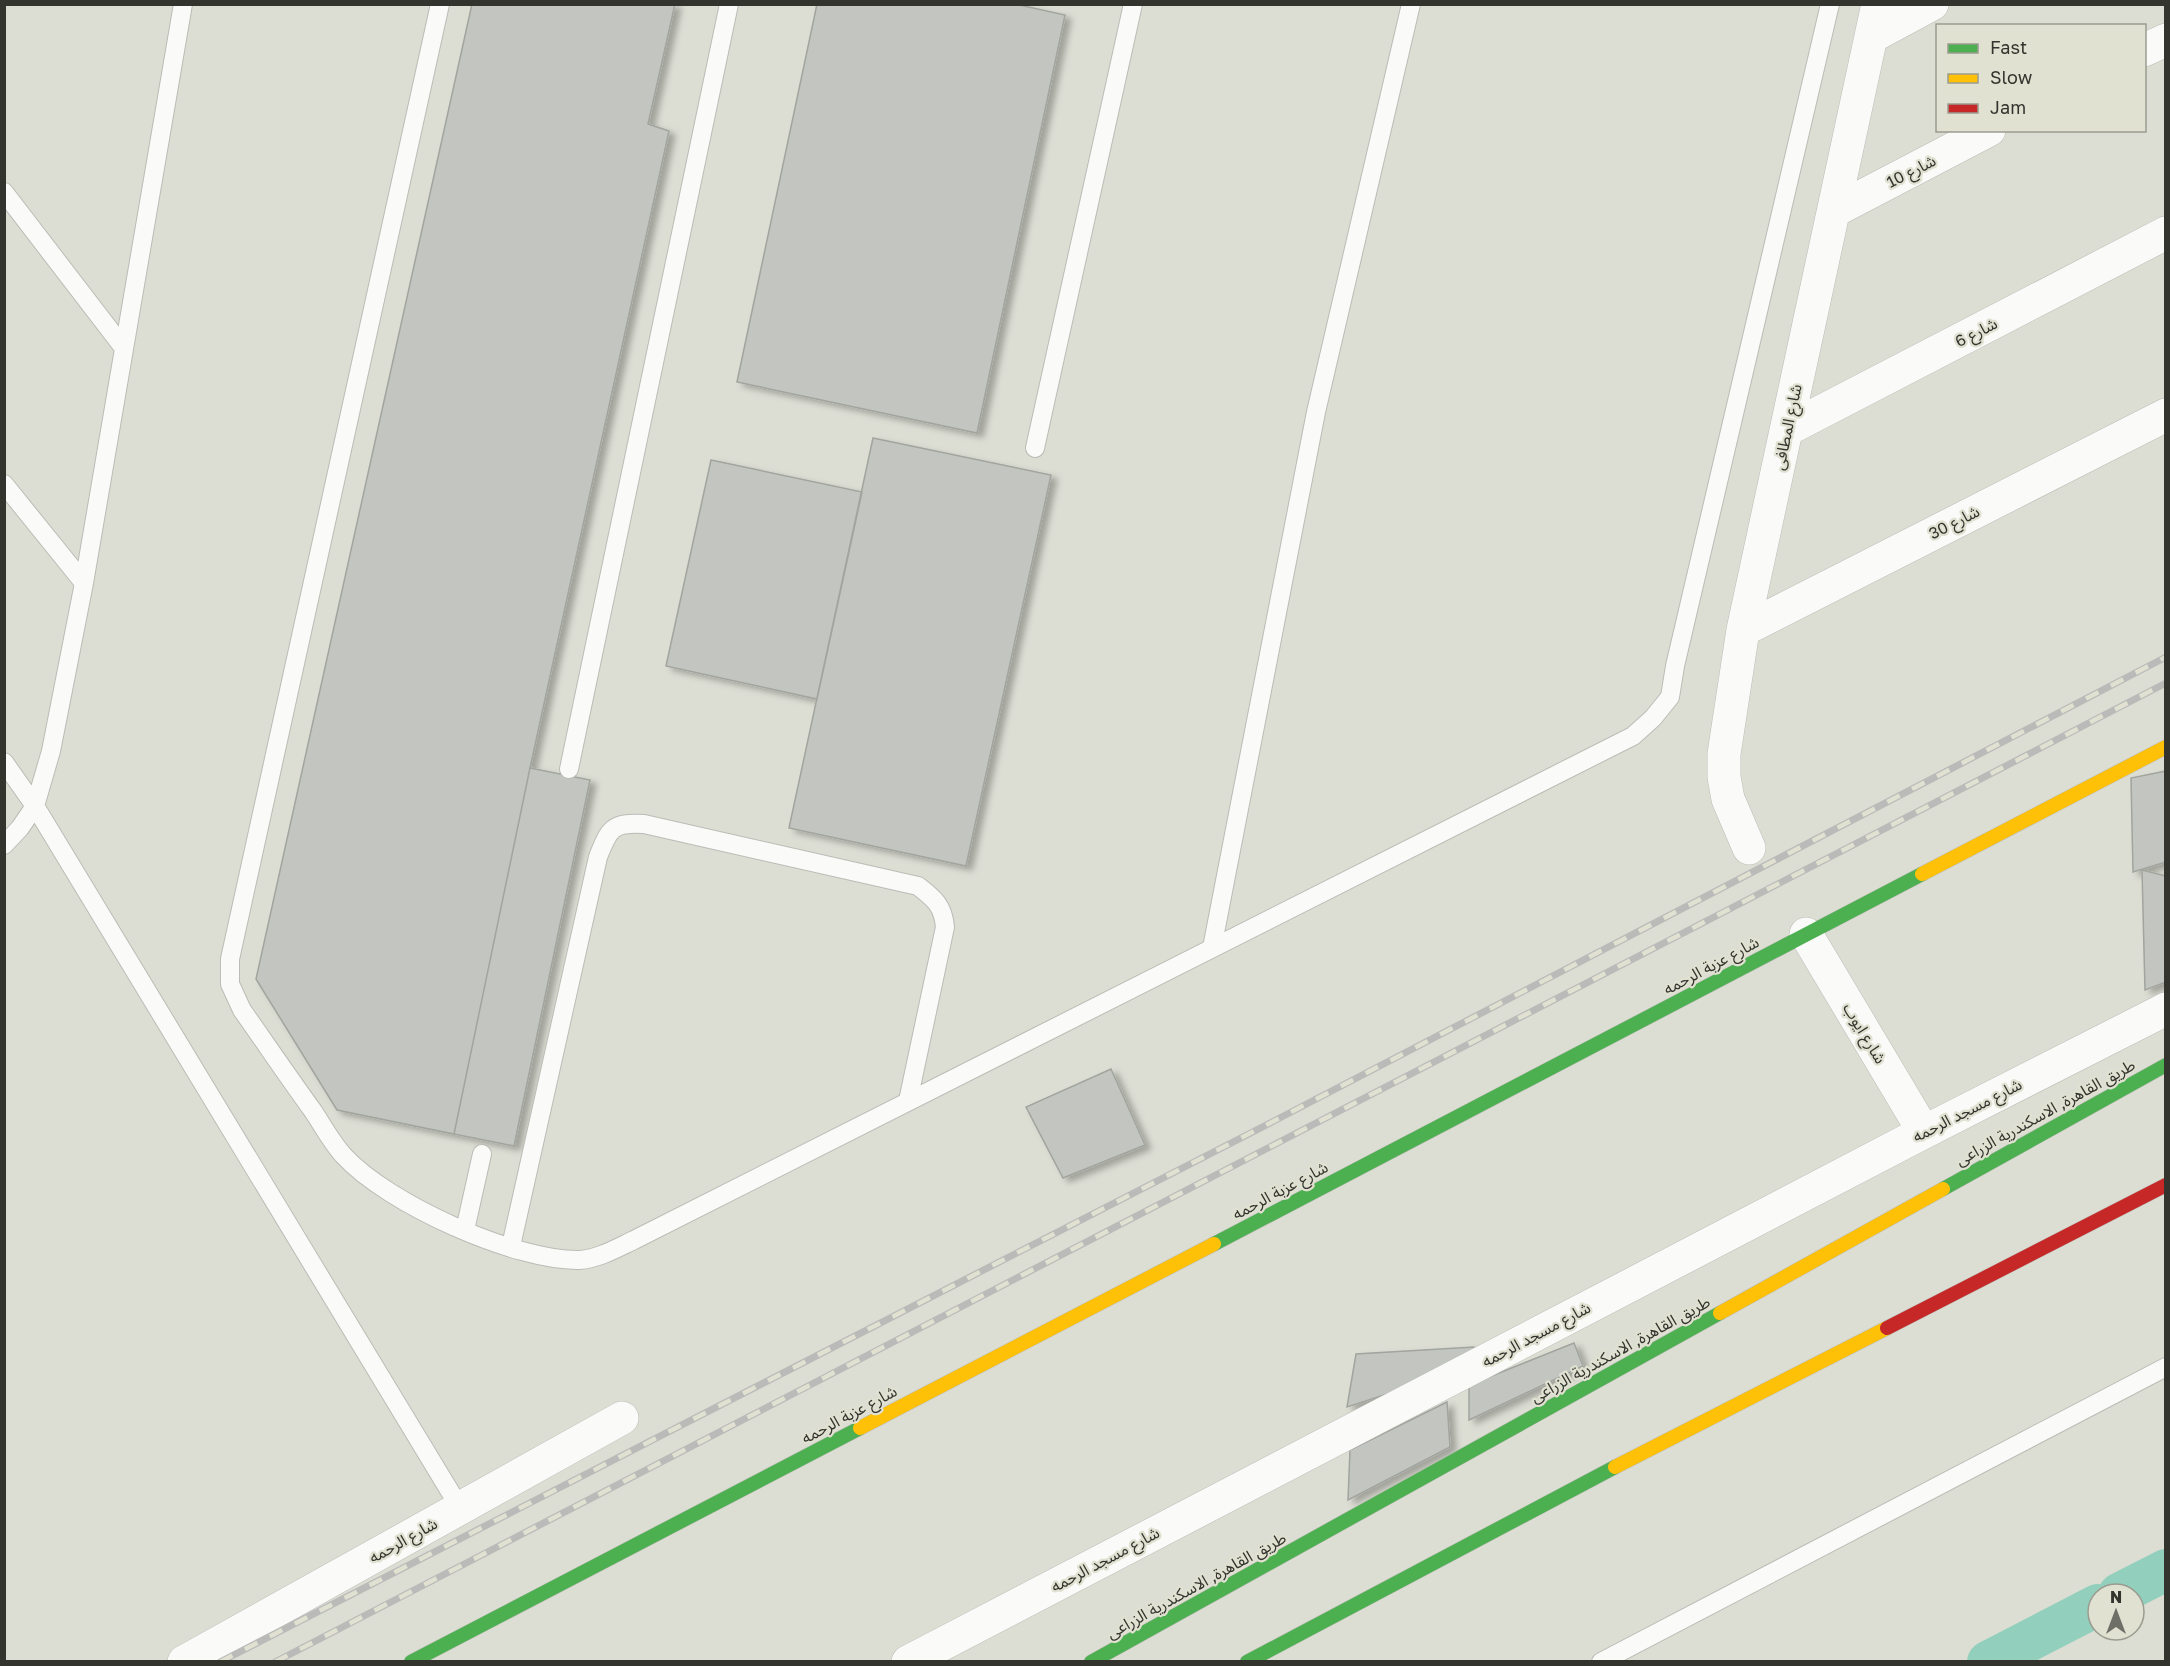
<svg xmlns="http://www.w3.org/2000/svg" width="2170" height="1666" viewBox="0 0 2170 1666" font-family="'Golos Text','Noto Sans Arabic',sans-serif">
	<defs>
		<filter id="shadow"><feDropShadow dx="6" dy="4" stdDeviation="3" flood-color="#0004"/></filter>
	</defs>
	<rect width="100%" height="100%" fill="#dcded4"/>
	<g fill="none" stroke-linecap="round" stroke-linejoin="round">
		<path stroke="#92cfbc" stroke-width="42" d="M2119,1594L2166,1570
			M1988,1662L2098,1605"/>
	</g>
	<path fill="#c3c6c0" stroke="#a2a49e" stroke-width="1.5" filter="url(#shadow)" d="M472,4H675L648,124L669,131L530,768L454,1134L337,1110L256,979Z
		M817,4H1015L1065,15L977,433L737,382Z
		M873,438L1051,475L966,866L789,828Z
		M711,460L862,492L817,699L666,666Z
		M530,768L590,780L514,1146L454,1134Z
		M2166,771V862L2133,872L2131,778Z
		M2142,870L2166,876V982L2145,990Z
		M1111,1069L1145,1145L1063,1178L1026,1107Z
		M1574,1343L1583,1366L1469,1420V1385Z
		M1474,1347L1477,1365L1347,1407L1356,1354Z
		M1447,1402L1450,1447L1348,1500L1350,1450Z"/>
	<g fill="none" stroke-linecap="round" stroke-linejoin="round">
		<defs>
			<path id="lane" d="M440,4L230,959V984L242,1010C266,1044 289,1078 313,1111C323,1126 332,1143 344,1156C388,1204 515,1261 579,1260C598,1259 617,1248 634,1240L1633,736L1653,718L1670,697L1675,666L1830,4
				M4,192L123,347
				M1035,448L1133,4
				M4,484L84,583
				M4,762L35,806L460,1508
				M569,769L729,4
				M4,845L20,828L35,806L51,751L84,583L183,4
				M1212,948L1316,412L1411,4
				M465,1230L482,1154
				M511,1246L598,857C609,829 612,822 644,824L918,886C935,899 943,906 945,927L908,1101
				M1601,1662L2166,1367"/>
			<path id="street" d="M1871,37L1932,4
				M2144,50L2166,40
				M1834,211L1989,130
				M1786,430L2166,233
				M1743,630L2166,415
				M1749,848L1728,799L1724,777V754L1743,630L1878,4
				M1806,934L1924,1132
				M184,1662L622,1418
				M908,1662L1924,1132L2166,1009"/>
			<path id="fast" d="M1943,1189L2166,1065
				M1214,1244L1922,874
				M411,1662L860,1428
				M1091,1662L1720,1313
				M1247,1662L1615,1467"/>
			<path id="slow" d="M1922,874L2166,747
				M1720,1313L1943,1189
				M860,1428L1214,1244
				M1615,1467L1887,1328"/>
			<path id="jam" d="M1887,1328L2166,1185"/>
		</defs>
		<use href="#lane" stroke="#bbbcb5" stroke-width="20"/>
		<use href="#street" stroke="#bbbcb5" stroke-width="34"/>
		<use href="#fast" stroke="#bbbcb5" stroke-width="15"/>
		<use href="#slow" stroke="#bbbcb5" stroke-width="15"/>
		<use href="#jam" stroke="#bbbcb5" stroke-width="15"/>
		<use href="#lane" stroke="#fafaf9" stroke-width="18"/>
		<use href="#street" stroke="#fafaf9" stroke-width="33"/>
		<use href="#fast" stroke="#4caf50" stroke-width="14"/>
		<use href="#slow" stroke="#ffc107" stroke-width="14"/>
		<use href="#jam" stroke="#c62828" stroke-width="14"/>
		<defs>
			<path id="rail" d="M220,1662L1272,1122L2166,657
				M275,1662L2166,683"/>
		</defs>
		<use href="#rail" stroke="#babab9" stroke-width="7"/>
		<use href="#rail" stroke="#e0e1d1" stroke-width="4.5" stroke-dasharray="14" stroke-linecap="butt"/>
	</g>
	<g text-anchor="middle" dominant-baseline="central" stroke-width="4.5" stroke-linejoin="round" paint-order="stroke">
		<g font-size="16" fill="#33342e" stroke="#e0e1d1">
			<text transform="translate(1911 171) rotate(-27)">شارع 10</text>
			<text transform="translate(1976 332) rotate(-27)">شارع 6</text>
			<text transform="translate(1787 427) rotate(-78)">شارع المطافى</text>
			<text transform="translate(1954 522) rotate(-27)">شارع 30</text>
			<text transform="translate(1711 965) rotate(-28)">شارع عزبة الرحمه</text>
			<text transform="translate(1865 1033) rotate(59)">شارع ايوب</text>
			<text transform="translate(1967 1110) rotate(-27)">شارع مسجد الرحمه</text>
			<text transform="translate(2045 1112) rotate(-29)">طريق القاهرة, الاسكندرية الزراعى</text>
			<text transform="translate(1280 1190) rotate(-28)">شارع عزبة الرحمه</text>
			<text transform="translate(1536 1334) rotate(-28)">شارع مسجد الرحمه</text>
			<text transform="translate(1620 1349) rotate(-29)">طريق القاهرة, الاسكندرية الزراعى</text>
			<text transform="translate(849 1414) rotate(-28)">شارع عزبة الرحمه</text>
			<text transform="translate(403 1540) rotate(-29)">شارع الرحمه</text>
			<text transform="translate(1105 1559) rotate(-28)">شارع مسجد الرحمه</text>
			<text transform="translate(1196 1585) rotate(-29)">طريق القاهرة, الاسكندرية الزراعى</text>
		</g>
	</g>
	<rect width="2170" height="1666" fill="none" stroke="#33342e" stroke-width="12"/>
	<rect x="1936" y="24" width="210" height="108" fill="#e0e1d1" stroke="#9b9c90" stroke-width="1.5"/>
	<rect x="1948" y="44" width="30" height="9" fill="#4caf50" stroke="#9b9c90" stroke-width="1.5"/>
	<text x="1990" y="54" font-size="18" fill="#33342e">Fast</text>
	<rect x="1948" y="74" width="30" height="9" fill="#ffc107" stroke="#9b9c90" stroke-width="1.5"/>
	<text x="1990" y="84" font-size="18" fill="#33342e">Slow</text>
	<rect x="1948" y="104" width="30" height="9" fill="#c62828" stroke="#9b9c90" stroke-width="1.5"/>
	<text x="1990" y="114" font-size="18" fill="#33342e">Jam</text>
	<g transform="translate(2116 1612)"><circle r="28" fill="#e0e1d1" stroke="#9b9c90" stroke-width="1.5"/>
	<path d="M0-4.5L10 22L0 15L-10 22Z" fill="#6e7068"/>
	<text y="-9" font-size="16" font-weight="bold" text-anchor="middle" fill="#33342e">N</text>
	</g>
</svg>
